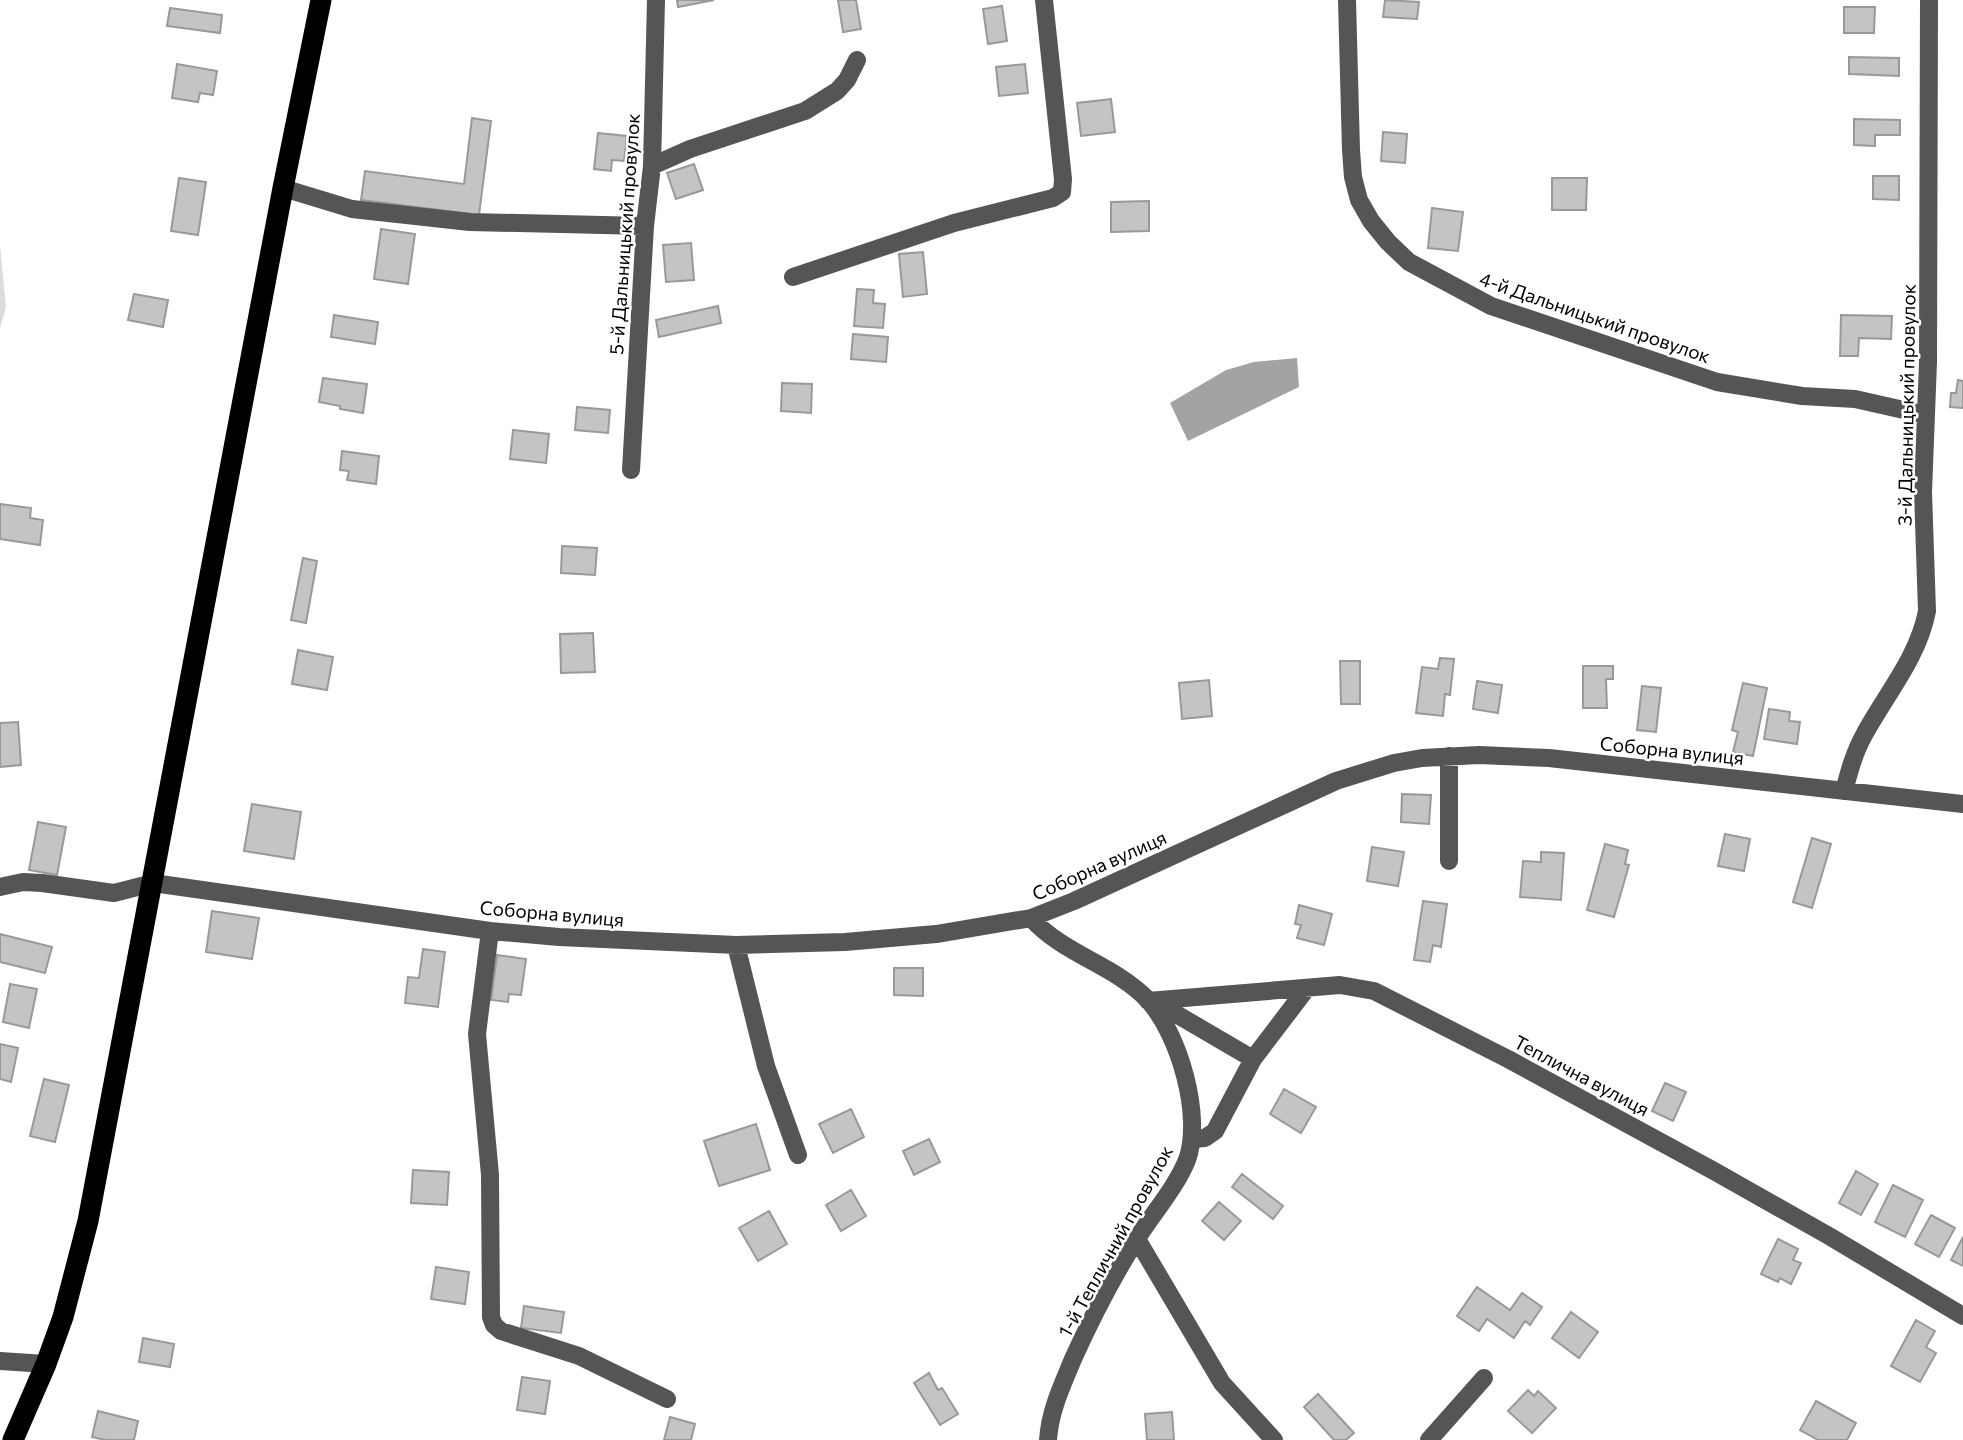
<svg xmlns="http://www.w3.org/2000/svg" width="1963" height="1440" viewBox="0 0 1963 1440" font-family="Commissioner,sans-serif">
	<rect width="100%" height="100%" fill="#fff"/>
	<path fill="#dcdcdc" d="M0,245L6,307L0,328Z"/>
	<path fill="#a3a3a3" d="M1297,358L1299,387L1188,441L1170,403L1226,370L1254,362Z"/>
	<path fill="#c4c4c4" stroke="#999" stroke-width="2" d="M677,0H714L678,7Z
		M838,0H856L861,29L843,32Z
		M1385,0L1419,2L1417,19L1383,17Z
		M1002,6L1007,41L988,44L983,9Z
		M1844,7H1875L1874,33H1844Z
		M170,8L222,15L220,33L167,26Z
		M1849,57L1899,58V76L1849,74Z
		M177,64L217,71L213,95L200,93L198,102L172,98Z
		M1025,64L1028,93L999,96L996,67Z
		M1111,99L1115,132L1081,136L1077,103Z
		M472,118L491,121L479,215L361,200L365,171L464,184Z
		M1854,119L1900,120V135H1875V146L1854,145Z
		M1383,132L1407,134L1405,163L1381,161Z
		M598,133L627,136L624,161L612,160L611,171L594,169Z
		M694,164L703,190L676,199L667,173Z
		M1873,176H1899V200L1873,199Z
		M179,178L206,182L198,235L171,231Z
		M1552,178H1587L1586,210H1552Z
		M1149,201V231L1111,232V202Z
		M1432,208L1463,212L1458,251L1428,248Z
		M381,229L415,234L408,284L374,279Z
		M691,243L694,280L666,282L663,245Z
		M923,252L927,294L903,297L899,254Z
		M857,289L874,290L873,303L885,304L883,328L854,326Z
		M134,294L168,300L163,327L128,320Z
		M718,306L721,323L659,337L656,320Z
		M334,315L378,322L375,344L331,337Z
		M1841,315L1892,316L1891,339L1859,338L1858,356H1840Z
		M853,334L888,337L886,362L851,359Z
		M323,378L367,384L363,413L340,409V406L319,402Z
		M1958,380L1963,381V408L1950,407L1951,393H1956Z
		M782,383L812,384L811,413L781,411Z
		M577,407L610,410L608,433L575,430Z
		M513,430L549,434L546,463L510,459Z
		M342,451L379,456L376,484L347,480L349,471L340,470Z
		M0,504L31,508L30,518L43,520L40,545L0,539Z
		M562,546L597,548L595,575L561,573Z
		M303,558L317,561L306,623L291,620Z
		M593,633L595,672L561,673L560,634Z
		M298,650L333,657L327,690L292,684Z
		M1440,658L1454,659L1450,695L1445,694L1443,716L1416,713L1422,667L1438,669Z
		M1340,661H1360V704H1341Z
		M1583,666H1613V679H1606L1607,708H1583Z
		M1209,680L1212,716L1182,719L1179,683Z
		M1477,681L1502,685L1498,713L1473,709Z
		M1743,683L1767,688L1753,756L1733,752L1738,732L1732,730Z
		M1642,686L1661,688L1656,732L1637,730Z
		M1769,709L1790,712L1789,721L1800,722L1797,744L1764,739Z
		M18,722L21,765L0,767V723Z
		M1402,794L1431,795L1429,824L1401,822Z
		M252,804L301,812L294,859L244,851Z
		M38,822L66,827L57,875L29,870Z
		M1725,834L1750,839L1744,871L1718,866Z
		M1812,838L1831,844L1812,908L1793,902Z
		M1605,844L1628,850L1625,864L1629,865L1614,917L1587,910Z
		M1372,847L1404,852L1398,886L1367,881Z
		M1541,852L1564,853L1561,900L1520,897L1523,861L1541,862Z
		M1423,901L1447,904L1441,947L1433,945L1430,962L1414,960Z
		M1299,905L1332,914L1324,945L1297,938L1301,925L1295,924Z
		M212,911L259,918L252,959L206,952Z
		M0,934L52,947L45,973L0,962Z
		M423,949L445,952L438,1007L405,1003L408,977L419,978Z
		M497,955L526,959L521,995L509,994L508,1002L491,1000Z
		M894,968H923V996L894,995Z
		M10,984L37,989L29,1028L3,1022Z
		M0,1044L18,1048L11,1082L0,1079Z
		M44,1079L69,1085L55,1142L30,1136Z
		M1665,1083L1686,1092L1673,1121L1652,1111Z
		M1284,1089L1316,1107L1301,1133L1270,1114Z
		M851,1109L864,1137L833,1153L819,1124Z
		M756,1124L770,1170L719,1186L704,1141Z
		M929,1139L940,1162L914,1175L903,1151Z
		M413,1170L449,1172L447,1205L411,1203Z
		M1856,1171L1878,1184L1861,1215L1839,1203Z
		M1242,1174L1283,1206L1273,1219L1232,1187Z
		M1893,1185L1923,1200L1905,1237L1875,1222Z
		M851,1190L866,1216L841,1231L826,1205Z
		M1219,1202L1241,1221L1224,1240L1202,1221Z
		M769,1211L787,1244L758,1261L739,1228Z
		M1931,1215L1955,1228L1939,1257L1915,1244Z
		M1963,1237V1266L1951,1260Z
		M1778,1239L1798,1249L1793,1260L1801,1263L1791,1284L1780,1278L1778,1282L1761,1274Z
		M436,1267L469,1272L465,1304L431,1299Z
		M1477,1287L1510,1310L1522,1293L1542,1307L1530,1325L1525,1321L1514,1338L1487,1319L1479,1331L1457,1316Z
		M524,1306L564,1312L561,1333L521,1328Z
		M1571,1312L1598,1332L1579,1358L1552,1338Z
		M1916,1320L1935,1331L1926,1347L1936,1353L1920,1382L1891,1366Z
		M143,1338L174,1344L170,1367L139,1362Z
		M929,1373L938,1390L942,1388L958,1414L940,1425L914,1383Z
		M522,1377L550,1381L545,1414L517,1410Z
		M1528,1390L1534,1396L1538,1391L1556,1408L1532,1433L1508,1411Z
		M1318,1394L1354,1433L1346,1440H1334L1304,1407Z
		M1816,1401L1856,1423L1847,1440H1818L1800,1430Z
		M98,1411L138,1421L134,1440H105L92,1437Z
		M1172,1412L1174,1440H1147L1145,1414Z
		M670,1417L695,1424L691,1440H664Z"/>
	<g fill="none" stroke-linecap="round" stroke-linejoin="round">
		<path stroke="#555" stroke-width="18" d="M1347,0L1351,150L1353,177L1359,200L1371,221L1388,242L1409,262L1491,306L1717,382L1802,396L1855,399L1926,415
			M652,166L690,149L805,111L837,91L847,80L857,60
			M283,188L352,209L470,222L645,226
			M793,277L954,223L1053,198L1062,192L1063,179L1044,0
			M631,470L645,226L652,166L656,0
			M1449,756V861
			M1844,791C1849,772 1854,753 1864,735C1886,694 1918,658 1927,611L1923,492L1928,362L1929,0
			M0,887L23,882L42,883L114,893L153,883L490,931L559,937L736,945L845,942L936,934L1031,918L1074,901L1336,781L1394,763L1422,758L1479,755L1549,758L1963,804
			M1031,918C1064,955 1115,965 1148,1000C1179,1034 1203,1116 1187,1160C1176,1187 1154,1212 1138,1237C1113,1276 1092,1317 1073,1359C1062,1386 1050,1410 1048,1440
			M490,931L477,1034L490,1175L491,1317L494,1325L501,1331L579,1356L667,1399
			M736,945L766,1066L798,1155
			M1148,1001L1340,985L1374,991L1508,1059L1714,1171L1829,1236L1963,1316
			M1152,1002L1171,1011L1253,1059
			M1192,1139L1205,1138L1215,1131L1253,1059L1307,988
			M1137,1239L1222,1383L1274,1440
			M0,1361L46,1364
			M1429,1440L1484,1378"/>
		<path stroke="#000" stroke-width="21" d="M13,1440L46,1364L63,1317L88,1221L283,188L321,0"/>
	</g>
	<g text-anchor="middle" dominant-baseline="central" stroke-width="5" stroke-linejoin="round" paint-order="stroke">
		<g font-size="19" fill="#000" stroke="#fff">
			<text transform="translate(624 234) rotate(-86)">5-й Дальницький провулок</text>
			<text transform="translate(1595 317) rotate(19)">4-й Дальницький провулок</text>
			<text transform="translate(1906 405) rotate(-89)">3-й Дальницький провулок</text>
			<text transform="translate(1672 750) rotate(6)">Соборна вулиця</text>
			<text transform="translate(1099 865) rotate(-24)">Соборна вулиця</text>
			<text transform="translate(552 913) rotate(5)">Соборна вулиця</text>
			<text transform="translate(1582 1075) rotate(28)">Теплична вулиця</text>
			<text transform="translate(1115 1241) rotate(-61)">1-й Тепличний провулок</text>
		</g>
	</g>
</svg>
